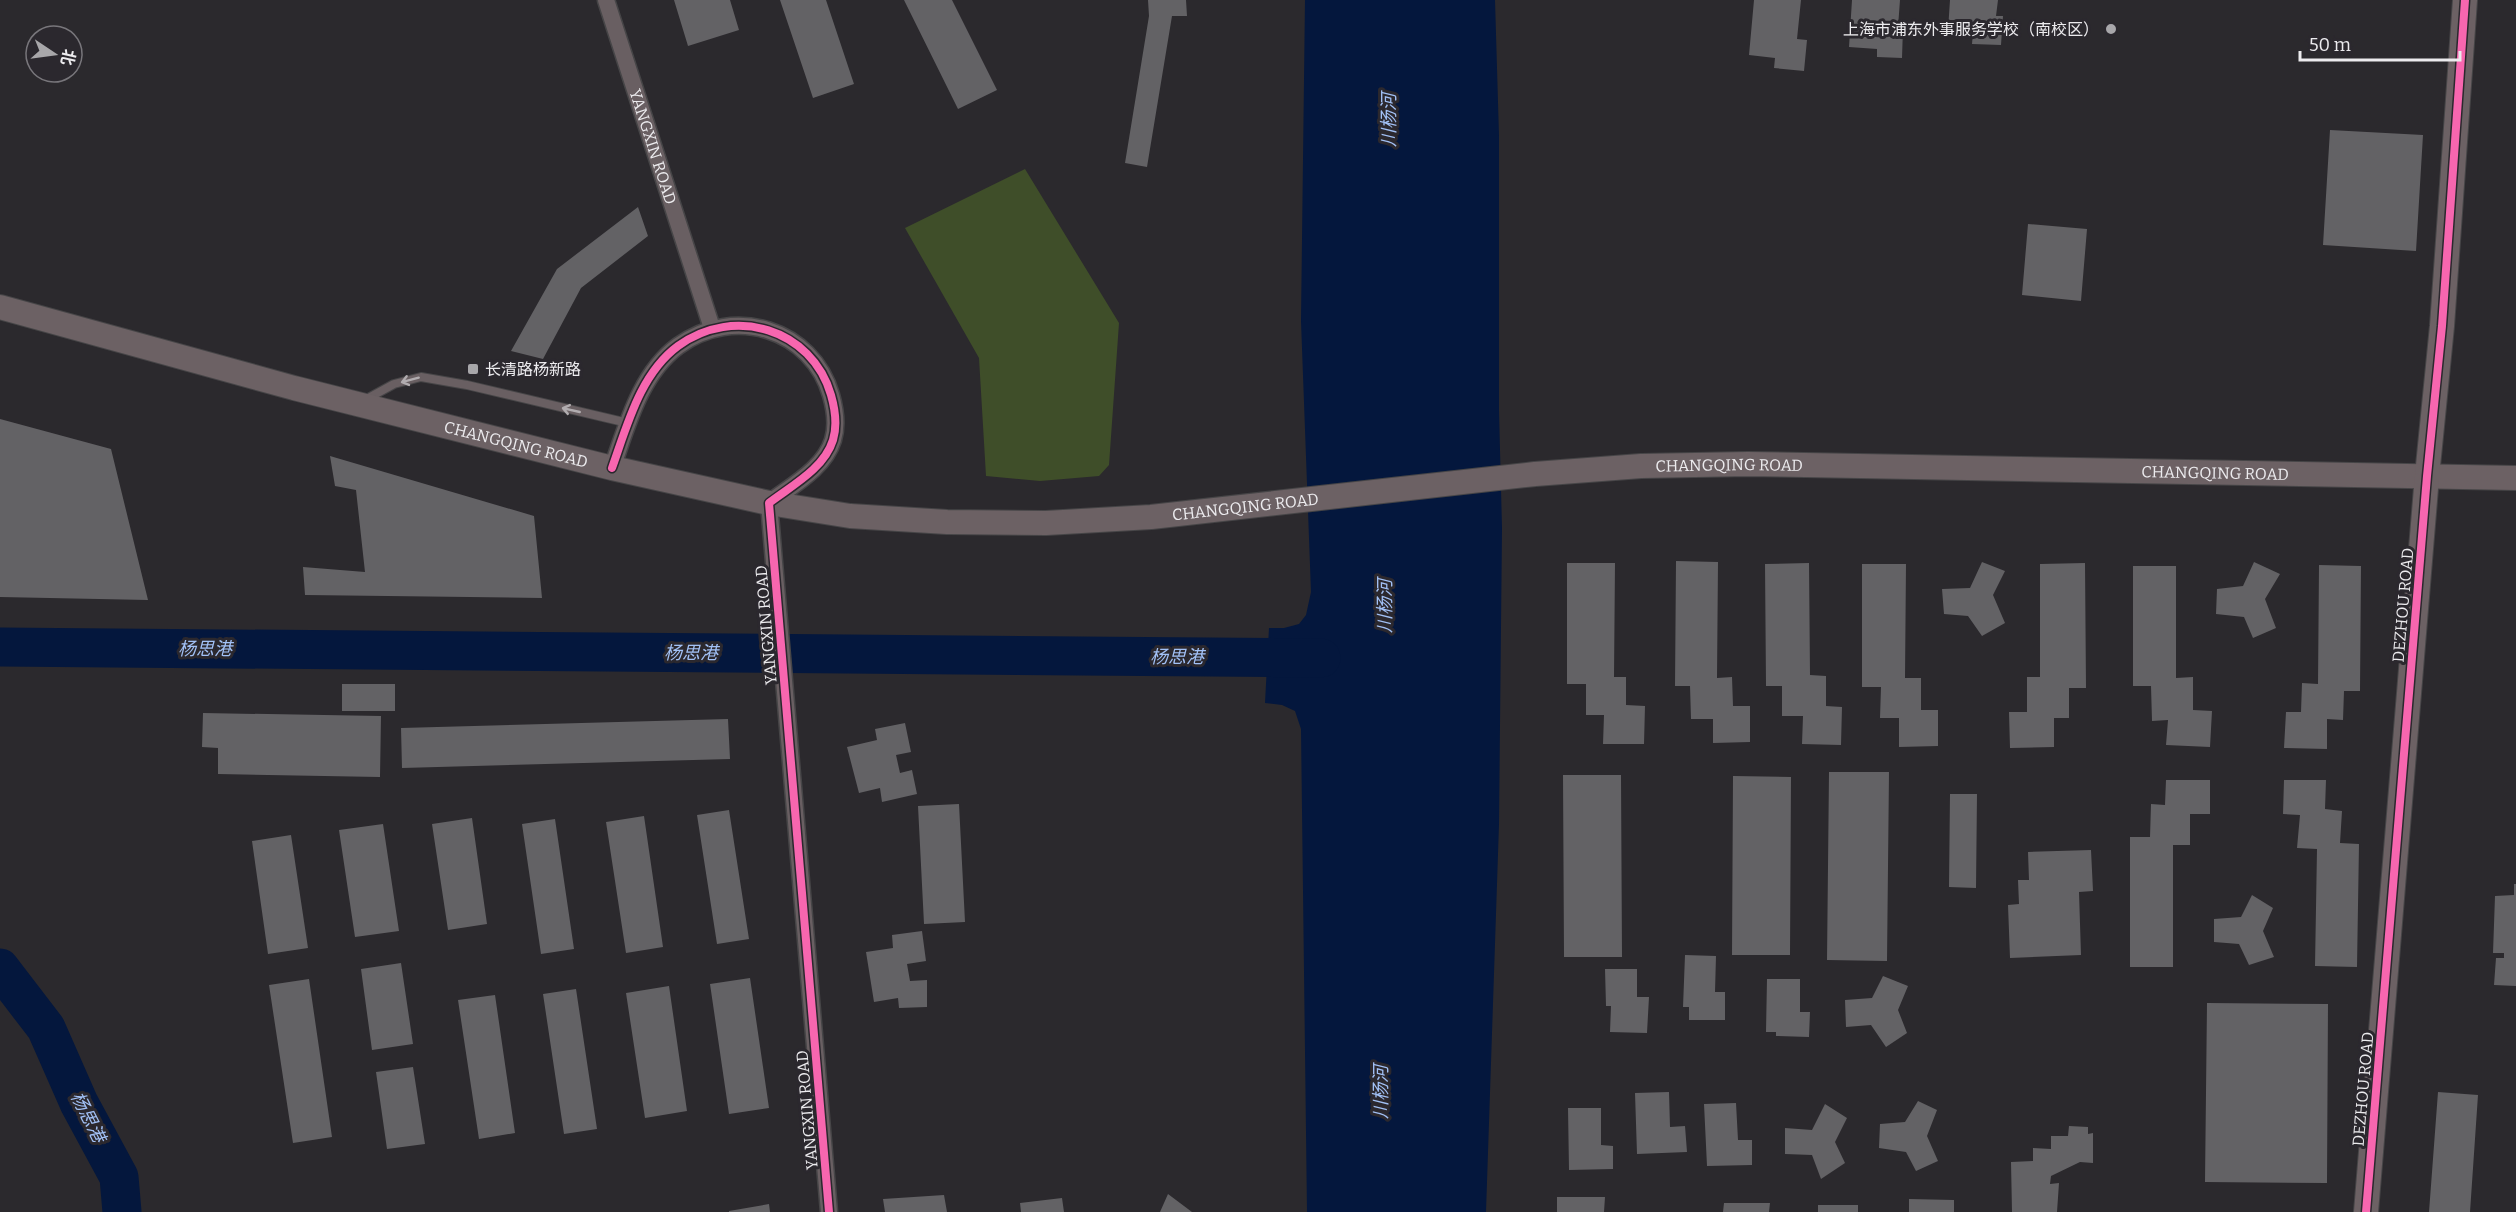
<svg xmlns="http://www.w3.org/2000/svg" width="2516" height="1212" viewBox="0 0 2516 1212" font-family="Bitter,'Noto Sans SC',serif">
	<rect width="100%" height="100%" fill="#2b292d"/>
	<path fill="#3f4e29" d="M1025,169L1119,323L1109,465L1099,476L1040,481L986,476L979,358L905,228Z"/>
	<path fill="#04173d" d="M1305,0H1495L1499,136V411L1502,528L1499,824L1486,1212H1307L1301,729L1295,711L1282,705L1265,703L1269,628H1284L1299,624L1306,615L1311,592L1301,321Z"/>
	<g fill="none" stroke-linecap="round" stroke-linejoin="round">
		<path stroke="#04173d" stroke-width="39" d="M0,647L1321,658
			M0,968L46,1028L79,1103L119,1177L122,1212"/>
	</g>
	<path fill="#636265" d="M674,0H730L739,30L688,46Z
		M780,0H826L854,84L813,98Z
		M904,0H952L997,90L958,109Z
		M1148,0H1186L1187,16H1172L1147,167L1125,163L1149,16Z
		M1754,0H1801L1797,39L1807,40L1804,71L1774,68L1775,58L1749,55Z
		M1852,0H1900L1898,27L1903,28L1902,58L1877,57V49L1849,47Z
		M1950,0H1998L1996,16H2003L2001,45L1972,44L1973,32L1948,30Z
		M2330,130L2423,135L2416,251L2323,245Z
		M638,207L648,236L581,288L543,359L511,351L557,269Z
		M2028,224L2087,229L2081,301L2022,295Z
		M0,419L111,449L148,600L0,597Z
		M330,456L534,516L542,598L305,595L303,567L365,572L356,490L335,486Z
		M1676,561L1718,562L1717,678L1732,677L1733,706H1750V742L1713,743V719H1691L1690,686H1675Z
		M1982,562L2005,571L1993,595L2005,623L1982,636L1968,616L1944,614L1942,589L1970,588Z
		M2254,562L2280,574L2265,599L2276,628L2253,638L2244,617L2216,614L2217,589L2243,586Z
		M1567,563H1615L1614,677H1626V705L1645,706L1644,744H1603L1604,715H1586V684H1567Z
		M1809,563L1810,675L1826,676V706L1842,707L1841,745L1802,744L1803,716H1782V686H1766L1765,564Z
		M2085,563L2086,688H2069V718H2054V747L2010,748L2009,712H2027V677H2040V564Z
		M1862,564H1906L1905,678H1921V710H1938V746L1899,747V718H1880L1881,687H1862Z
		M2319,565L2361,566L2360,691H2344L2343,720L2327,719V749L2284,748L2286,712H2301L2302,683L2318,684Z
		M2133,566H2176V678L2193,677V710L2212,711L2210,747L2166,745L2168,720L2152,721L2151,686H2133Z
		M342,684H395V711H342Z
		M203,713L381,716L380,777L218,774V748L202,747Z
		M728,719L730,759L402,768L401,728Z
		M905,723L911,752L896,755L900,773L912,770L917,794L882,802L880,788L859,793L847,747L877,740L875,729Z
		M1829,772H1889L1887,961L1827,960Z
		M1563,775H1621L1622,957H1564Z
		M1733,776L1791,777L1790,955H1732Z
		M2166,780H2210V814H2190V845H2173V967H2130V837H2150L2151,804L2165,805Z
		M2284,780H2326L2325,809L2342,811L2340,843L2359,844L2357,967L2315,966L2317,849L2297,848L2300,815L2283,814Z
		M1950,794H1977L1976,888L1949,887Z
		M959,804L965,922L924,924L918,806Z
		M729,810L749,939L717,944L697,815Z
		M644,816L663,947L626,953L606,822Z
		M472,818L487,924L448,930L432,824Z
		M555,819L574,949L541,954L522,824Z
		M383,824L399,931L355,937L339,830Z
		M291,835L308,948L268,954L252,841Z
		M2091,850L2093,891L2079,892L2081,955L2010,958L2008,905L2019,904L2018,880H2029L2028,852Z
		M2514,884H2516V986L2494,985L2496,958H2504V953H2493L2495,896L2514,895Z
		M2252,895L2273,908L2263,931L2274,957L2249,965L2239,944L2214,942V919L2241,917Z
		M922,931L926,961L907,964L910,981L927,980V1007L899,1008L898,998L874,1002L866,952L893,948L892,935Z
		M1685,955L1716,956L1715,992H1725V1020H1689V1007H1683Z
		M401,963L413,1044L372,1050L361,969Z
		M1605,969H1637V997H1649L1647,1033L1610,1032L1611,1006H1606Z
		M1883,976L1908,986L1898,1010L1907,1033L1886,1047L1871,1025L1846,1027L1845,1000L1872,998Z
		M750,978L769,1108L729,1114L710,984Z
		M309,979L332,1137L293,1143L269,985Z
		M1767,979H1800V1012H1810L1809,1037L1776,1036V1032H1766Z
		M669,986L687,1111L645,1118L626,993Z
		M576,989L597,1129L564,1134L543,994Z
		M495,995L515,1133L479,1139L458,1000Z
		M2207,1003L2328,1004L2327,1183L2205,1182Z
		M413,1067L425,1144L387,1149L376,1072Z
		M1669,1092L1670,1127L1685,1126L1687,1152L1637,1154L1635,1093Z
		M2438,1092L2478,1095L2470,1212H2429Z
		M1918,1101L1937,1110L1927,1136L1938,1161L1916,1171L1906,1152L1879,1148L1880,1124L1905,1122Z
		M1736,1103L1738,1140H1752V1165L1707,1166L1704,1104Z
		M1825,1104L1847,1118L1835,1142L1845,1163L1821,1179L1812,1155L1785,1154V1128L1812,1130Z
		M1568,1108H1601V1145L1613,1146V1169L1569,1170Z
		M2069,1126L2088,1127V1134L2093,1133V1163L2080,1162L2051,1176L2050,1184L2059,1183L2057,1212H2012L2011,1162L2033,1161V1148L2051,1149V1136H2068Z
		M1168,1194L1192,1212H1160Z
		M944,1195L947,1212H885L883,1199Z
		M1557,1197H1605L1604,1212H1557Z
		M1062,1198L1064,1212H1021L1020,1203Z
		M1909,1199L1954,1200V1212H1909Z
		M1724,1203H1770L1769,1212H1723Z
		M769,1204L770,1212H729V1211Z
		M1818,1205H1858V1212H1818Z"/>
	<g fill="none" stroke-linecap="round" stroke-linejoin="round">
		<defs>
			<path id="lane" d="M363,401L394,384L421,377L467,385L628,423"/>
			<g id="street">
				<path id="s1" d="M606,0L712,328"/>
				<path d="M612,468C627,426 640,374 678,346C734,305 812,329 831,395C835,409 837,427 833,440C824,469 791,486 769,503L829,1212"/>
			</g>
			<g id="secondary">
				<path id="s2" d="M0,307L294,388L612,468L769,503L850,516L947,522L1046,523L1151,517L1535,474L1641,466L1748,464L2516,478"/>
				<path d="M2366,1212L2427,476L2442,326L2465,0"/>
			</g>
		</defs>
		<use href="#lane" stroke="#464547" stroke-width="10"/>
		<use href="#street" stroke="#464547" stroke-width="19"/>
		<use href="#secondary" stroke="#464547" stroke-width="26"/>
		<use href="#lane" stroke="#695f62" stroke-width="8"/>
		<use href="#street" stroke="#695f62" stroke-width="16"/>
		<use href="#secondary" stroke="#6c6164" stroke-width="24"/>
		<defs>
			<path id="cycleway" d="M612,468C627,426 640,374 678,346C734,305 812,329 831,395C835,409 837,427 833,440C824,469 791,486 769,503L829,1212
				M2366,1212L2427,476L2442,326L2465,0"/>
		</defs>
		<use href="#cycleway" stroke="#2b282e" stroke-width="11"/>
		<use href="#cycleway" stroke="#f766af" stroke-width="8"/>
	</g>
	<defs><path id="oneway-shaft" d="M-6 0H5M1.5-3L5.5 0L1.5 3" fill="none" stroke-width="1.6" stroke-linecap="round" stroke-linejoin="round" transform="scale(1.5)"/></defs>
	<g stroke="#b1acaf">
		<use href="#oneway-shaft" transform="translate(410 380) rotate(165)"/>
		<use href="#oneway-shaft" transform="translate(571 410) rotate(-167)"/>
	</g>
	<g fill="#a8a7aa" stroke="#2b282e" stroke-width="2">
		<circle cx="2111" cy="29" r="6"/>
		<rect x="467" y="363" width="12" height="12" rx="3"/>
	</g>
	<g text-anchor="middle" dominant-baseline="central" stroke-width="6" stroke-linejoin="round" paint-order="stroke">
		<g font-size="16" fill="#ecebee" stroke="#2b282e" text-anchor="end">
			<text x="2099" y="29">上海市浦东外事服务学校（南校区）</text>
			<text x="485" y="369" text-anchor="start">长清路杨新路</text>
		</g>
		<g font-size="16" fill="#ecebee" stroke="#2b282e">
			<text stroke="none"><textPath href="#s1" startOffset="154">YANGXIN ROAD</textPath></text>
			<text stroke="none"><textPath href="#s2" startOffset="534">CHANGQING ROAD</textPath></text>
			<text stroke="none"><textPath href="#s2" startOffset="1758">CHANGQING ROAD</textPath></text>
			<text stroke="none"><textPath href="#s2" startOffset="2244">CHANGQING ROAD</textPath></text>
			<text stroke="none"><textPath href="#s2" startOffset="1272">CHANGQING ROAD</textPath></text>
			<text transform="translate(2403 605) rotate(-85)">DEZHOU ROAD</text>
			<text transform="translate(766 625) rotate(-95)">YANGXIN ROAD</text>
			<text transform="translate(2363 1089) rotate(-85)">DEZHOU ROAD</text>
			<text transform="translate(807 1110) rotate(-95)">YANGXIN ROAD</text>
		</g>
		<g font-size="18" font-style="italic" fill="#a2c1f6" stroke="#2b282e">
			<text transform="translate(1389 120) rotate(-90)">川杨河</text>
			<text transform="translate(1385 606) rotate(-90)">川杨河</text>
			<text x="205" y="649">杨思港</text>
			<text x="691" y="653">杨思港</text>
			<text x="1177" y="657">杨思港</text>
			<text transform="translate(1381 1092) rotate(-90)">川杨河</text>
			<text transform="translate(88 1117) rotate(63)">杨思港</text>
		</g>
	</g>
	<g transform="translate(54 54) rotate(103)"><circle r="28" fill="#2b282e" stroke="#78767b" stroke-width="1.5"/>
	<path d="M0-4.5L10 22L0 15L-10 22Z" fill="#a8a7aa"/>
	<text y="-9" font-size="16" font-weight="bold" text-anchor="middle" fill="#ecebee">北</text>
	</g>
	<path d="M2300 51v9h160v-9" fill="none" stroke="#ecebee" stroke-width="3"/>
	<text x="2309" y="51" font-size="18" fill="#ecebee" stroke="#2b282e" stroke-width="4.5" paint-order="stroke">50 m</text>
</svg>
